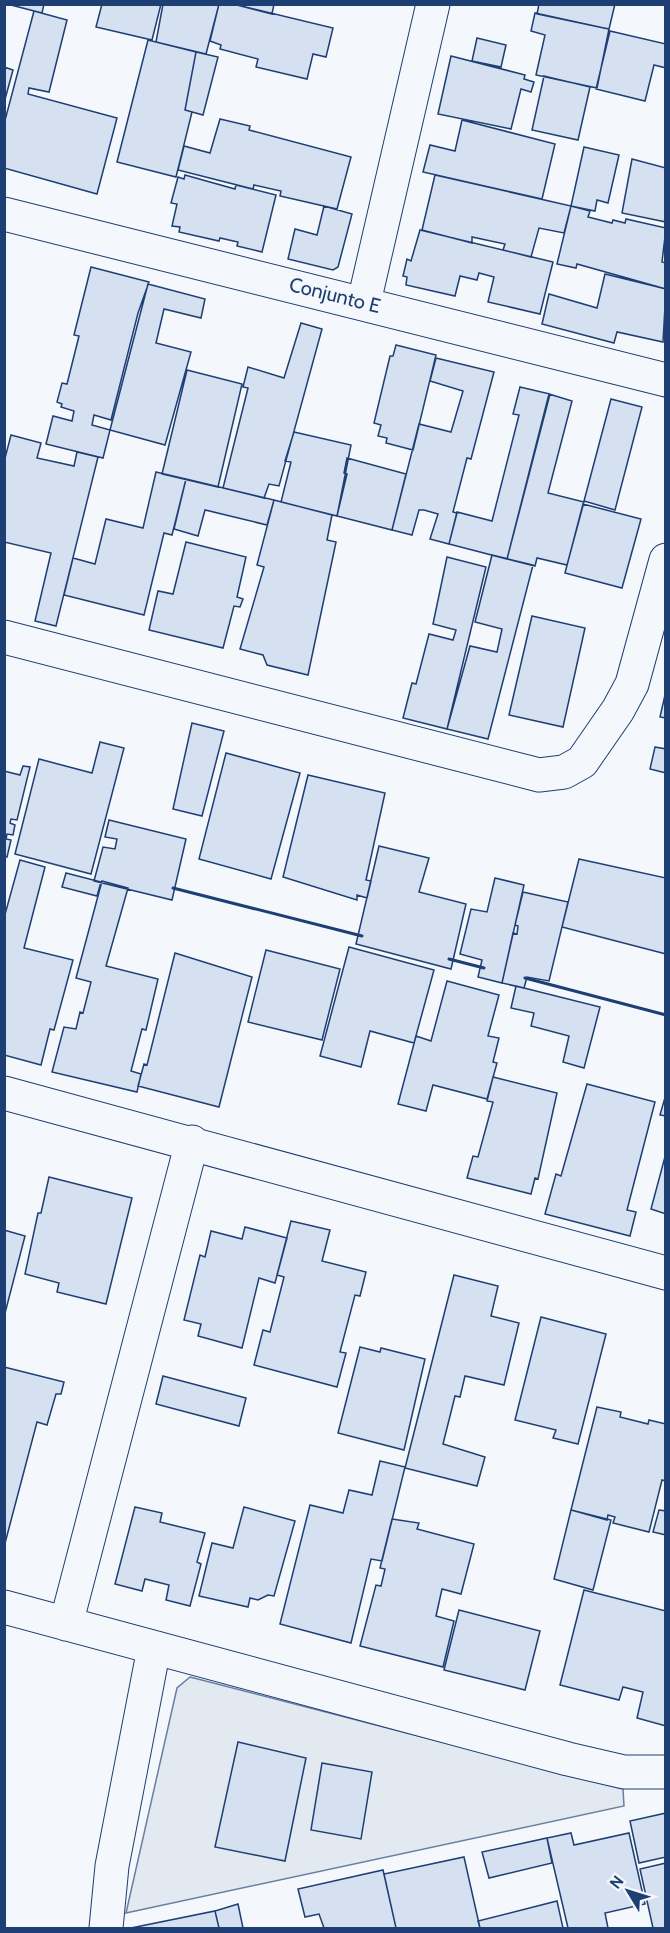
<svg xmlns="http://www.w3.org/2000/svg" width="670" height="1933" viewBox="0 0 670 1933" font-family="Cabin,sans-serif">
	<rect width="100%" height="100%" fill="#f4f7fb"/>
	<path fill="#e3e9f0" stroke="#687fa3" stroke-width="1.5" d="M190,1677L623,1789L624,1806L126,1913L177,1688Z"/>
	<path fill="#d5e0f0" stroke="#1d3f73" stroke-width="1.5" d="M7,4H44L42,13Z
		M102,4H161L152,40L96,27Z
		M163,4H219L206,54L156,42Z
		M219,4H233L333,28L326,57L313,54L307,79L256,67L258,59L220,49L221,45L210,41Z
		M233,4H274L272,14Z
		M539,4H615L609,29L537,14Z
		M34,11L67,20L49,92L29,88L28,94L117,118L97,194L4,168V124Z
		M535,13L609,29L597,88L536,75L545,35L531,31Z
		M610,31L666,44V68L654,65L645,101L596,89Z
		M477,38L506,45L501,67L472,61Z
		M148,40L196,52L185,110L192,112L176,177L117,162Z
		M196,52L218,57L203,115L185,110Z
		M451,56L525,75L524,79L534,82L531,92L521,89L511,129L438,114Z
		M4,67L13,70L4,103Z
		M544,76L590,87L578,140L532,130Z
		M220,119L250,126L249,130L351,157L337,209L280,196L281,191L254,185L253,189L178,170L184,146L210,153Z
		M462,120L555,144L542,199L423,172L430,145L455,151Z
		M584,147L619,155L608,203L597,200L595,211L571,206Z
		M632,159L666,168V222L622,213Z
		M185,175L235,189L236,185L276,195L262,252L237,246L238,242L220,238L219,241L179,232L180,227L172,226L177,204L171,203L178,177L184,179Z
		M435,175L571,206L564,233L539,228L531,257L503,250L505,244L472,237V243L422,230Z
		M324,206L352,214L338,267L333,270L288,259L295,229L317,235Z
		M571,206L590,211L588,217L612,223L613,220L625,223L626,219L666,228L662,262L666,263V289L577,264L576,268L557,264Z
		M420,230L553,262L540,314L488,302L494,277L479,273L477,280L460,276L455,296L406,285L407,277L403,276L407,259L411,261Z
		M91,267L149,282L138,313L111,420L94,415L92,425L110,430L103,458L46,444L53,416L72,421L74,411L61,407L62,404L57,402L62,383L67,384L79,336L74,335Z
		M605,274L666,289L663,342L617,332L614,343L542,324L549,294L597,308Z
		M148,284L205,299L201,318L164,309L156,343L191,352L165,445L110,430Z
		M301,323L322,329L279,486L269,484L264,498L223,488L248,388L243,387L248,367L284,378Z
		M396,345L436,355L413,450L386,443L387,438L378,436L381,425L374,423L390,356H393Z
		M436,358L494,372L471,459L467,458L453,512L457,513L449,544L430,539L438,514L424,510H419L412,535L392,530L419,424L451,432L463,391L430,381Z
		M187,370L242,384L218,487L162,474Z
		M520,387L550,394L507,559L449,544L457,512L492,521L519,415L513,414Z
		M549,394L572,401L548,493L584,502L567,565L537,558L535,566L507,559Z
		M611,399L642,407L615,510L584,501Z
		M294,432L351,445L337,516L281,502L291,462L285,461Z
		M11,435L41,443L37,458L74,466L77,452L98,457L56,626L35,621L51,553L4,542V462Z
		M347,458L406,474L392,530L337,516L347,474L344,473Z
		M156,472L186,479L172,535L164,533L144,615L64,595L73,558L95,564L106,519L143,528Z
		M186,479L274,500L267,525L205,510L198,536L174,529Z
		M274,500L332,515L327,540L336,542L308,675L267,665L263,655L240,649L264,567L257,565Z
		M583,504L641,519L622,588L565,573Z
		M186,542L246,557L237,597L243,599L240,607L234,606L223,648L149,630L158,591L173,594Z
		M492,555L533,565L488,739L447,729L470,646L497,652L502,629L475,622Z
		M447,557L486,567L447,729L403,718L412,683L416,684L429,634L453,640L456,630L433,624Z
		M532,616L585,628L563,727L509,715Z
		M665,695H666V718L660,717Z
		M192,723L224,731L202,816L173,809Z
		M100,742L124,748L91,874L15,854L39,759L92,773Z
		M655,747L666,749V773L650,769Z
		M226,753L300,773L271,879L199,859Z
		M23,766L30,767L17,820L11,819L10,823L15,825L13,835L7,834L6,839L11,840L7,857L4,856V771L20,775Z
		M308,775L385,793L366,880L371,881L367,898L357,895V900L283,877Z
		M109,820L186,839L172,900L94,881L103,847L115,849L117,839L105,837Z
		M379,846L429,858L419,892L466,904L451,969L356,944Z
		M579,859L666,878V954L562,927Z
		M20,860L45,867L24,948L73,960L54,1030L50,1029L41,1065L4,1055V918Z
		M66,873L101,882L97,896L62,887Z
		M495,878L524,885L502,983L478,977L482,960L460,954L471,909L487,912Z
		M102,881L128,888L106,966L158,979L146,1030L142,1029L131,1071L141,1074L137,1092L52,1072L64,1027L76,1029L80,1012L83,1013L91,982L76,978Z
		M523,892L568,902L549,981L527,977L524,988L502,983L513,933L517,934L518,926L515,925Z
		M349,947L434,970L414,1043L370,1031L361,1067L320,1056Z
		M266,950L340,969L322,1040L248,1022Z
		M175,953L252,977L219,1107L138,1086L144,1064L147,1065Z
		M447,981L499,995L488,1036L499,1038L493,1062L497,1063L487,1099L433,1085L426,1111L398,1104L416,1036L431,1041Z
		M516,986L600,1007L584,1068L563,1062L569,1036L531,1026L534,1013L511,1008Z
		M493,1077L557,1093L538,1179L535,1178L531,1194L467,1178L473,1156L478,1157L493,1102L487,1101Z
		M587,1084L655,1102L627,1210L636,1212L630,1236L545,1214L556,1174L561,1176Z
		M666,1094V1116L660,1115Z
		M666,1153V1214L651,1209Z
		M49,1177L132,1198L106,1304L57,1292L59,1283L25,1274L38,1213H41Z
		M291,1221L330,1230L322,1261L366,1272L360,1296L355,1295L340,1352L346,1353L337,1387L254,1365L263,1330L270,1332L284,1277L277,1275Z
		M245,1227L287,1238L275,1283L259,1278L242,1348L198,1336L201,1324L184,1320L200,1255L205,1257L211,1231L242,1239Z
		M4,1230L25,1236L4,1317Z
		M454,1275L498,1286L491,1316L519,1323L504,1385L465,1376L460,1397L455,1396L443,1444L485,1457L477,1486L405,1468Z
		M541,1317L606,1334L578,1444L553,1438L556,1430L515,1420Z
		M360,1347L380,1352L381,1348L425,1359L404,1450L338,1433Z
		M4,1367L64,1382L61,1394H56L47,1425L37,1422L4,1547Z
		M163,1376L246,1398L239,1426L156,1404Z
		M597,1407L621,1412L620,1417L648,1424L649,1420L666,1424V1481L662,1480L649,1532L613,1523L615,1517L608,1515L607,1520L571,1510Z
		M380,1461L405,1467L382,1561L371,1559L351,1643L280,1624L310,1505L343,1513L349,1490L372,1495Z
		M135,1507L162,1513L160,1522L205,1533L197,1562L201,1564L190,1606L166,1600L169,1585L145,1579L142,1591L115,1584Z
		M244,1507L295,1521L274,1596L268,1595L258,1600L250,1598L248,1607L199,1596L212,1543L233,1548Z
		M571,1510L611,1520L593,1590L554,1579Z
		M659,1510L666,1511V1535L653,1532Z
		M392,1519L419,1523L417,1529L474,1544L461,1594L442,1589L436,1616L454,1621L443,1667L360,1646L376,1585L381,1586L385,1569L380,1568Z
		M584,1590L666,1611V1726L637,1718L643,1692L623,1687L619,1700L560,1685Z
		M459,1610L540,1631L525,1690L444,1670Z
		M238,1742L306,1758L285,1861L215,1847Z
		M322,1763L372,1772L361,1839L311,1830Z
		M666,1813V1857L639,1863L630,1821Z
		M571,1833L574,1845L629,1833L645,1904L605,1913L608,1928H568L547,1838Z
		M547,1838L552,1863L489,1878L482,1852Z
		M464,1857L480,1928H396L384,1874Z
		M666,1863V1928H653L640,1869Z
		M383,1870L396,1928H324L319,1914L305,1917L298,1889Z
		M557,1901L563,1928H480L478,1921Z
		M238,1904L243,1928H219L215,1911Z
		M215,1911L219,1928H131Z"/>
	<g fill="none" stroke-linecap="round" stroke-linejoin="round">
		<defs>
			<path id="street" d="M4,214L666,380
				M364,302L433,4
				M4,637L539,775L564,772L582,762L618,710L632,684L666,560
				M4,1093L666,1273
				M4,1607L568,1759L624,1772H666
				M66,1624L192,1142
				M106,1928L112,1866L154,1648"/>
		</defs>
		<use href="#street" stroke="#1d3f73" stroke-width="35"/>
		<use href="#street" stroke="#f4f7fb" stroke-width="33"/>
		<path stroke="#1d3f73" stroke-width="3" d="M173,888L362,936
			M449,959L484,968
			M525,978L666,1015"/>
	</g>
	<g text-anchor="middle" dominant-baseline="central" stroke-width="4.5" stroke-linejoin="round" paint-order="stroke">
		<g font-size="20" fill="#1d3f73" stroke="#f4f7fb">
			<text transform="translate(335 295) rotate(14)">Conjunto E</text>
		</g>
	</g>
	<rect width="670" height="1933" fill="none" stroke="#1d3f73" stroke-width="12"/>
	<g transform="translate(628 1891) rotate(308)" stroke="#f4f7fb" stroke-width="4.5" paint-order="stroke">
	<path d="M0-4.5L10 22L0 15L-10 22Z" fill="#1d3f73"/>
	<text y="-9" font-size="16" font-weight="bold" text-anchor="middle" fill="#1d3f73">N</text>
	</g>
</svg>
